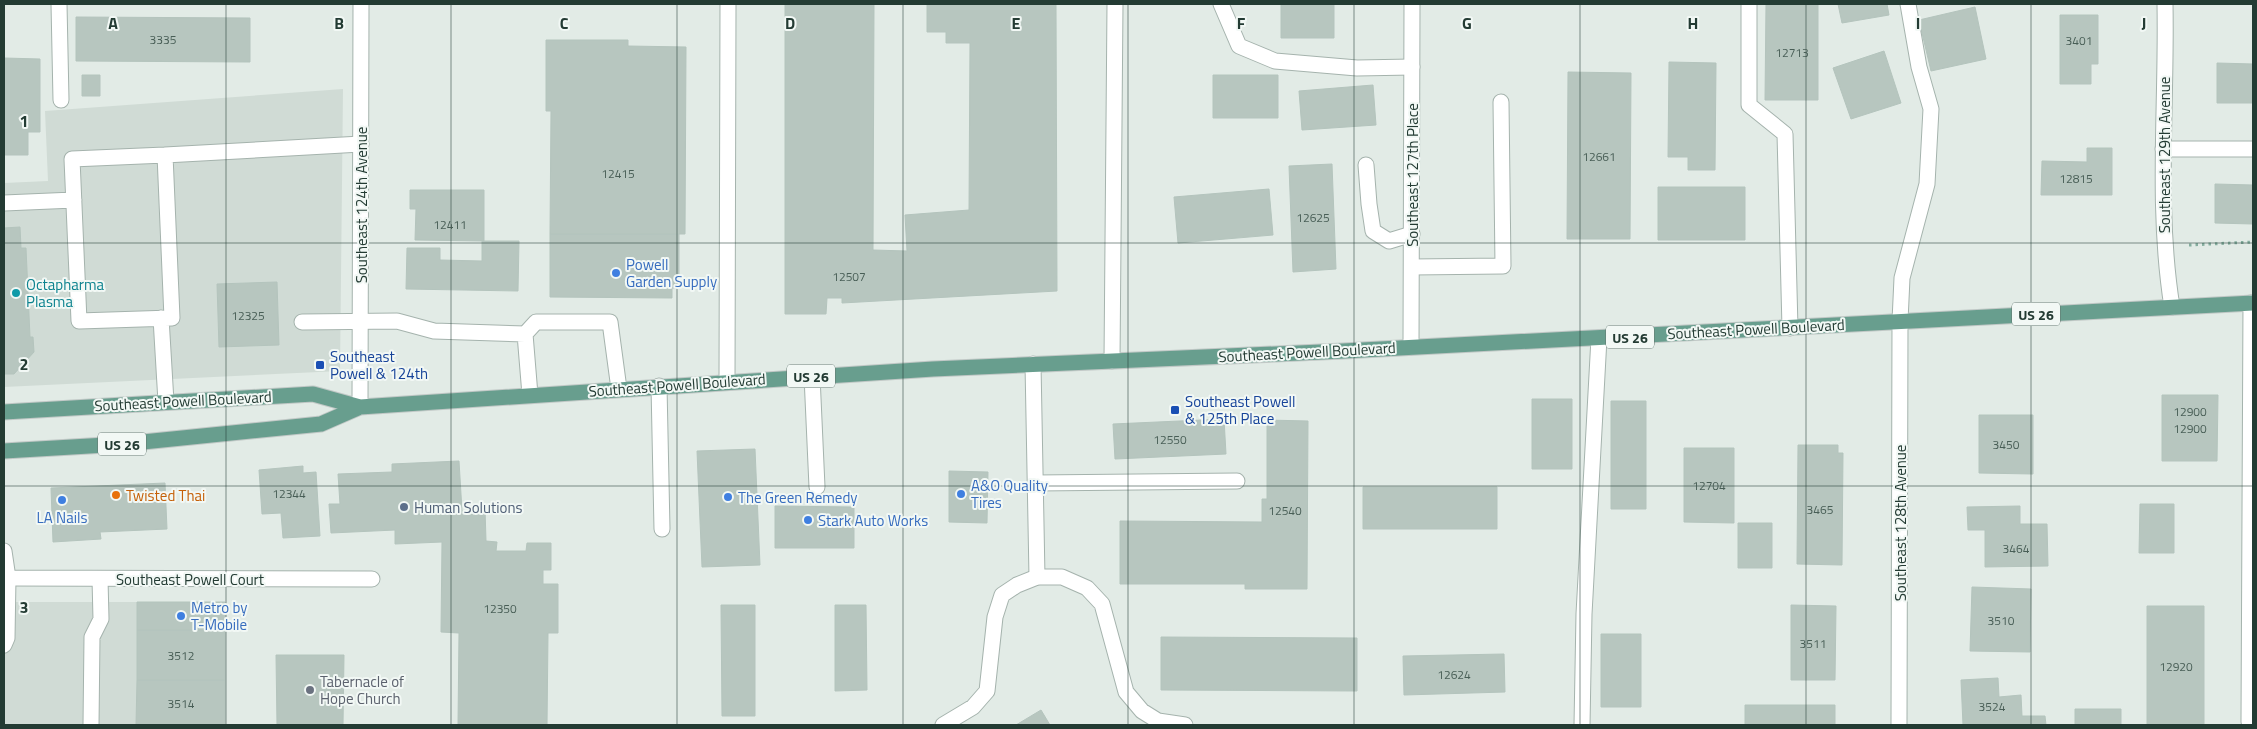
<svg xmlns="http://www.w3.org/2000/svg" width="2257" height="729" viewBox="0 0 2257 729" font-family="'Titillium Web',sans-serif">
	<rect width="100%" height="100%" fill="#e2ebe6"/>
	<path fill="#d0dbd5" d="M343,89L340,371L4,387V183L48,181L45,111Z
		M4,602H225V725H4Z"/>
	<path fill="#b7c6bf" stroke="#b4c4bd" d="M785,4H874L873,250L907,251L905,215L969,210L970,43H946V32H927V4H1056L1057,291L842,303V298H827L826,314H785Z
		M1281,4H1334V38H1281Z
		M1766,4H1818V100H1765Z
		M1838,4H1887L1889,15L1842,23Z
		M1975,7L1986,59L1931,71L1919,20Z
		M2060,15H2098V64H2091V84H2060Z
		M76,17L250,18V62L76,61Z
		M546,40H628V46L686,47L685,234H550L551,111H546Z
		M1884,51L1901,103L1851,119L1833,68Z
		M4,58L40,59V132H28V155H4Z
		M1669,62L1716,63L1715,170H1688V157H1668Z
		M2217,63L2253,64V103H2217Z
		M1568,72L1631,73L1630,239H1567Z
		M82,75H100V96H82Z
		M1213,75H1278V118H1213Z
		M1373,85L1376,125L1302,130L1299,91Z
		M2087,148H2112V195H2041L2042,161L2087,162Z
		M1332,164L1336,269L1293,272L1289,166Z
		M2215,184L2253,185V224L2215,223Z
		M1658,187H1745V240H1658Z
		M1269,189L1273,235L1178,243L1174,197Z
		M410,190H484V241L415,240L416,209H410Z
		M20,227L21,248H26L30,337H33L34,352L14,374H4V228Z
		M550,234H679V288H672V298L550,297Z
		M482,241H519L518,291L406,289L407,248H440V260L482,261Z
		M277,282L279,345L219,347L217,284Z
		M2162,395H2218L2217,461H2162Z
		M1532,399H1572V469H1532Z
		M1611,401H1646V509H1611Z
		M1979,415H2033V474L1979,473Z
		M1224,419L1226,454L1115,459L1113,424Z
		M1267,420L1308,421L1307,589H1245V584H1120V521L1262,522V499H1267Z
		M1798,445H1838V453H1843L1842,565L1797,564Z
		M1684,448H1734V523L1684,522Z
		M755,449L760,565L702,567L697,451Z
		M459,461L462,511L485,509L486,541L497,542L496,551H526L527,543H551V570H543V584H558V633H548L547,725H458L459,633L441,632L442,542L395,544V530L331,533L329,504H340L338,474L392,472V464Z
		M303,466V473L316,472L320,536L283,538L281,513L262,514L259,470Z
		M949,471L988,472L987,523L949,522Z
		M165,483L167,529L100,532L101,539L53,542L51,488Z
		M1363,487H1497V529H1363Z
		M2140,504H2174V553H2139Z
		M775,506L854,507V548H775Z
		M2020,506V524H2047L2048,566L1985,567V530H1968L1967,507Z
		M1738,523H1772V568H1738Z
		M1972,587L2031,589L2030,652L1970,651Z
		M137,602H225V630H137Z
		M721,605H755V716H722Z
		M835,605H866L867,690L835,691Z
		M1791,605L1836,606L1835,680H1791Z
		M2147,606H2204V725H2147Z
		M137,630H225V680H137Z
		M1601,634H1641V707H1601Z
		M1161,637L1357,638V691L1161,690Z
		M1504,654L1505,692L1404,695L1403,656Z
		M276,655H344L343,725H277Z
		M1998,678L1999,697L2021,695L2022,716H2045L2046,725H1963L1961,680Z
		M137,680H225V725H136Z
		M1745,705H1835V725H1745Z
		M2075,709H2121V725H2075Z
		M1041,710L1050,725H1016Z"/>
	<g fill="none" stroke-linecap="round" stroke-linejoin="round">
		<defs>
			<path id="service" d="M59,4L61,100
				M1221,4L1239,46L1275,61L1357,68L1412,67
				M1749,4V105L1785,134L1790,328
				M2163,149H2253
				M165,155L172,318L79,321L72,159Z
				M165,155L361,144
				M1366,165L1369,204L1373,231L1389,241L1412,234
				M4,203L74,200
				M1412,267L1503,266L1501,102
				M161,318L166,402
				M1900,321L1902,278L1927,184L1931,109L1919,67L1908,4
				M302,322L397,321L434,331L525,334L536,322H610L619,389
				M525,334L530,395
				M1112,361L1115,4
				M812,376L817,487
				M727,382L728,4
				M659,386L662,529
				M1036,483L1237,481
				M4,645L7,638L8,578
				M2249,722L2251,303
				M91,725L92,637L101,619L100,579
				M943,725L973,707L987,691L995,617L1002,595L1017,585L1037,577H1062L1087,588L1102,604L1126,692L1142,711L1158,721L1185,725
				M1582,725L1584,614L1599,338"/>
			<path id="minor" d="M2165,4C2167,105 2156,206 2172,307
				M1411,347L1412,4
				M1033,364L1037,577
				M360,407L361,4
				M4,551L8,578L372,579
				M1899,725L1900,321"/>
			<path id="primary" d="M4,412L313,394L360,407
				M4,451L123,444L321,424L360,407L933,369L1343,351L2253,303"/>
		</defs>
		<use href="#service" stroke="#a5b3ad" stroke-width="17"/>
		<use href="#minor" stroke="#a5b3ad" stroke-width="17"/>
		<use href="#primary" stroke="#c1c8c6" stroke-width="17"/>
		<path stroke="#84ad9e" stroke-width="3" stroke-dasharray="2.5 4" stroke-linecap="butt" d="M2189,245L2253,242"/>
		<use href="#service" stroke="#fff" stroke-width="15"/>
		<use href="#minor" stroke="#fff" stroke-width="15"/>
		<use href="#primary" stroke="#689e8e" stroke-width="15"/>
	</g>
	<path fill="none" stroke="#233b33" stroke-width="1" stroke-opacity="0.55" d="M226,4V725M451,4V725M677,4V725M903,4V725M1128,4V725M1354,4V725M1580,4V725M1806,4V725M2031,4V725M4,243H2253M4,486H2253"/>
	<g fill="#3f7fe0" stroke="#f2f8f5" stroke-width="2">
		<circle cx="616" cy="273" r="5"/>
		<circle cx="961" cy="494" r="5"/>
		<circle cx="728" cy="497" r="5"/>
		<circle cx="62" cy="500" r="5"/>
		<circle cx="808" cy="520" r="5"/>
		<circle cx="181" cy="616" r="5"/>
	</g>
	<circle fill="#0f9aa8" stroke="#f2f8f5" stroke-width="2" cx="16" cy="293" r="5"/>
	<g fill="#1a4fb4" stroke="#f2f8f5" stroke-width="2">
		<rect x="315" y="360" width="10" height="10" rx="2.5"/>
		<rect x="1170" y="405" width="10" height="10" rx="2.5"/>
	</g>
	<circle fill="#e8710a" stroke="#f2f8f5" stroke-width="2" cx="116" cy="495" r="5"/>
	<circle fill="#5c6f8a" stroke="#f2f8f5" stroke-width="2" cx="404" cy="507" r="5"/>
	<circle fill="#6b7280" stroke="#f2f8f5" stroke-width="2" cx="310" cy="690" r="5"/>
	<g text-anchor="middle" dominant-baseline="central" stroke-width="4" stroke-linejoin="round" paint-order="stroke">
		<g font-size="12" fill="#485e56">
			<text x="163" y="39">3335</text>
			<text x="2079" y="40">3401</text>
			<text x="1792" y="52">12713</text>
			<text x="1599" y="156">12661</text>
			<text x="618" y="173">12415</text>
			<text x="2076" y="178">12815</text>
			<text x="1313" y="217">12625</text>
			<text x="450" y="224">12411</text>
			<text x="849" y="276">12507</text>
			<text x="248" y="315">12325</text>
			<text x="2190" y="411">12900</text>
			<text x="2190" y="428">12900</text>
			<text x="1170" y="439">12550</text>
			<text x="2006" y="444">3450</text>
			<text x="1709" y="485">12704</text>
			<text x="289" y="493">12344</text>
			<text x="1820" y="509">3465</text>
			<text x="1285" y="510">12540</text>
			<text x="2016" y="548">3464</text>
			<text x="500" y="608">12350</text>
			<text x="2001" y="620">3510</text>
			<text x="1813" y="643">3511</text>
			<text x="181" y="655">3512</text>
			<text x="2176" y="666">12920</text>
			<text x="1454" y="674">12624</text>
			<text x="181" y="703">3514</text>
			<text x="1992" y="706">3524</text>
		</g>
		<g fill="#f2f8f5" stroke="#61746d" stroke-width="1">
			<rect x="2012" y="302.5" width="48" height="23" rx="4"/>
			<rect x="1606" y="325.5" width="48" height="23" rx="4"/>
			<rect x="787" y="364.5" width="48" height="23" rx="4"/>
			<rect x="98" y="432.5" width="48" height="23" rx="4"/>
		</g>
		<g font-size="14" font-weight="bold" fill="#233b33">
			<text x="2036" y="314">US 26</text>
			<text x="1630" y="337">US 26</text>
			<text x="811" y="376">US 26</text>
			<text x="122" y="444">US 26</text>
		</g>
		<g font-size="15" fill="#233b33" stroke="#f2f8f5">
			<text transform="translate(2164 155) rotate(-90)">Southeast 129th Avenue</text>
			<text transform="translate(1412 175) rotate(-90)">Southeast 127th Place</text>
			<text transform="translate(361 205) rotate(-90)">Southeast 124th Avenue</text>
			<text transform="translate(1756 329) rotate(-3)">Southeast Powell Boulevard</text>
			<text transform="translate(1307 352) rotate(-3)">Southeast Powell Boulevard</text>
			<text transform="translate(677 385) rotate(-4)">Southeast Powell Boulevard</text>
			<text transform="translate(183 401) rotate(-3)">Southeast Powell Boulevard</text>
			<text transform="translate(1900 523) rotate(-90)">Southeast 128th Avenue</text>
			<text x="190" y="579">Southeast Powell Court</text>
		</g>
		<g font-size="15" fill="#366cbe" stroke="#f2f8f5" text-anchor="start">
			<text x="626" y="264">Powell<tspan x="626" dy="17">Garden Supply</tspan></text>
			<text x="971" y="485">A&amp;O Quality<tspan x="971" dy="17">Tires</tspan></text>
			<text x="738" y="497">The Green Remedy</text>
			<text x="62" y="517" text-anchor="middle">LA Nails</text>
			<text x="818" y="520">Stark Auto Works</text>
			<text x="191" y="607">Metro by<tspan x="191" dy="17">T-Mobile</tspan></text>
		</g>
		<g font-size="15" fill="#0d838f" stroke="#f2f8f5" text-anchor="start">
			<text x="26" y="284">Octapharma<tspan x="26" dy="17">Plasma</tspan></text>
		</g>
		<g font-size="15" fill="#164399" stroke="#f2f8f5" text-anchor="start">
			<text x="330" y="356">Southeast<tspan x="330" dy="17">Powell &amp; 124th</tspan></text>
			<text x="1185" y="401">Southeast Powell<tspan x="1185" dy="17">&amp; 125th Place</tspan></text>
		</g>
		<g font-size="15" fill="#c56008" stroke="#f2f8f5" text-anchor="start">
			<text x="126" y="495">Twisted Thai</text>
		</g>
		<g font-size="15" fill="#4e5e75" stroke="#f2f8f5" text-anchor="start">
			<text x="414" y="507">Human Solutions</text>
		</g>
		<g font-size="15" fill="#5b616d" stroke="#f2f8f5" text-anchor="start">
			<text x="320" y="681">Tabernacle of<tspan x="320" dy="17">Hope Church</tspan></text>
		</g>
	</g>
	<g font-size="16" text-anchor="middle" font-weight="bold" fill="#233b33" stroke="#f2f8f5" stroke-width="4" stroke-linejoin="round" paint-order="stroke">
		<text x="113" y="29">A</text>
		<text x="339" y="29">B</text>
		<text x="564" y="29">C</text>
		<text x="790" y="29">D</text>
		<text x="1016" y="29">E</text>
		<text x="1241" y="29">F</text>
		<text x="1467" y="29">G</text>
		<text x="1693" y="29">H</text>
		<text x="1918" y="29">I</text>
		<text x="2144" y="29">J</text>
		<text x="24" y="127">1</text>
		<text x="24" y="370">2</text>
		<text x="24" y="613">3</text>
	</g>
	<rect width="2257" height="729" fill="none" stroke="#233b33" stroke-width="10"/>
</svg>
